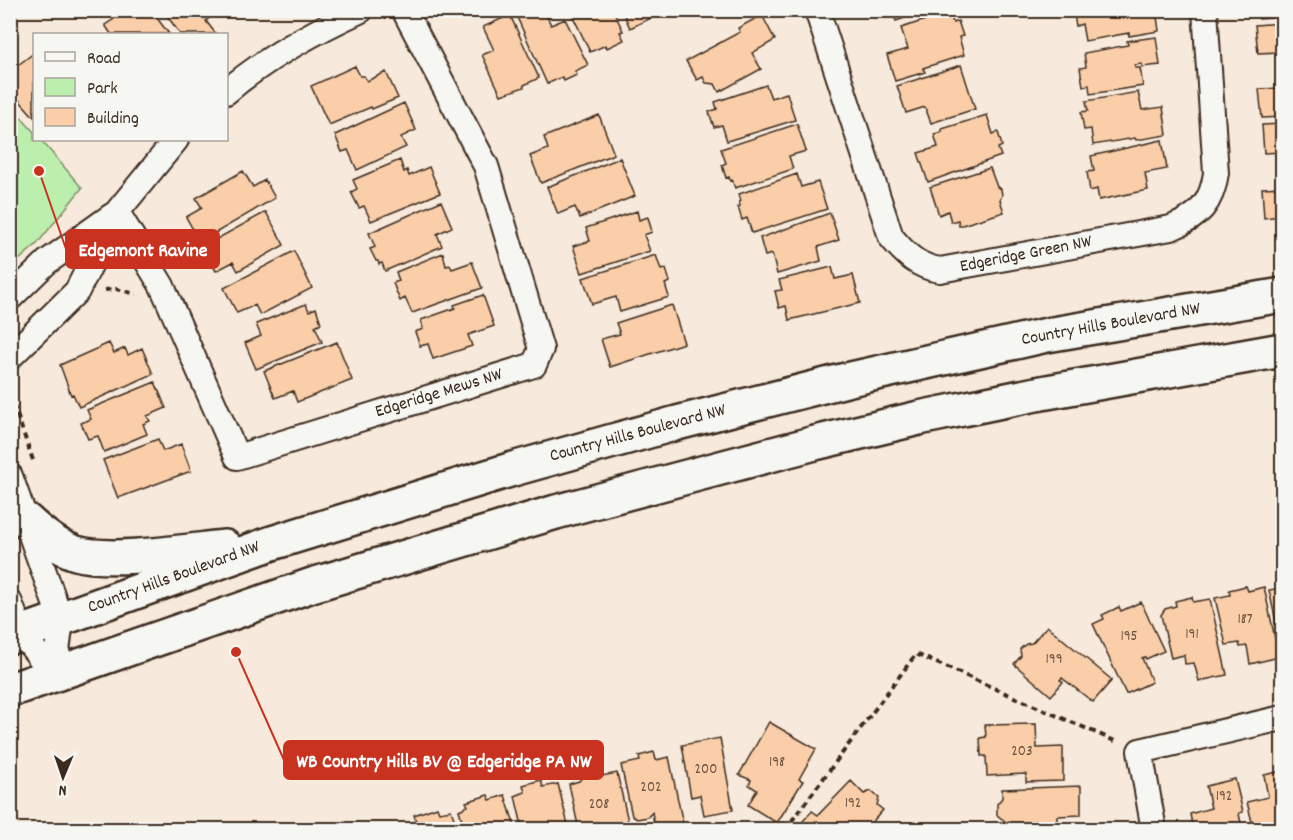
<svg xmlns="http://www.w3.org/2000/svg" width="1293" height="840" viewBox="0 0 1293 840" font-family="Dekko,sans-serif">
	<rect width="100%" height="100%" fill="#f7eadc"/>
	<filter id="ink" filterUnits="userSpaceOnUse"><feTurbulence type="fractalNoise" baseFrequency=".0167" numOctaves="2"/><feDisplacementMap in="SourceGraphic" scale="12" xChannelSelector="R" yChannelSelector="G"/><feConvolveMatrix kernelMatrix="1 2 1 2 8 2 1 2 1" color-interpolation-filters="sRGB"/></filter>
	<g filter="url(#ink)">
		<path fill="#bceead" stroke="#7c8c66" stroke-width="1.5" d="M10,105L34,132V140H41L82,188L37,244L11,267Z"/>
		<path fill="#facea8" stroke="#3b2a1e" stroke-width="1.5" d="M110,10H151L169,34H111L105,25L114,19L109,12Z
			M163,10H218L206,21L216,34H180Z
			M525,10H544L551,25L565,19L588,65L575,71L577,75L564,81L562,77L547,84L516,15Z
			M570,10H613L623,31L620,32L624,40L607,48L606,45L590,52Z
			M622,10H668L630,28Z
			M892,10H928L896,21Z
			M1073,10H1156L1159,31L1129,36V33L1085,41L1082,24L1076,26Z
			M1259,10H1282V17L1259,19Z
			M950,12L953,23L958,21L963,36L959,37L964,55L923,68L925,72L895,81L887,55L908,49L901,28Z
			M510,15L539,78L524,85V87L501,95L482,55L494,50L483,27Z
			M762,15L775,40L752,53L761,69L719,92L715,84L706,83L703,77L697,80L686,61L740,32L738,28Z
			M1282,23V52L1258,53L1255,25Z
			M1156,37L1160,65L1142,67V64L1135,65V68H1140L1143,86L1090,94L1089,85L1083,86L1080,68L1086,67L1084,53L1128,45L1127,41Z
			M34,53V117L12,92L14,90L10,86V71Z
			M961,65L975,109L931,123L925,107L906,113L897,86Z
			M355,66L360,76H364L367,81L386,72L398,98L372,109L371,107L329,125L311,86Z
			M1281,73H1282V117L1262,118L1259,89L1282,88Z
			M766,85L771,98L787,93L795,120L727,141L722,125L714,127L709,112L717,109L715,102Z
			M1138,92L1142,110L1163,107L1167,135L1136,140L1135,138L1093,145L1091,129L1084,130L1081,112L1088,111L1086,101Z
			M404,103L416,130L401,137L406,147L357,170L348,150L342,152L335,135Z
			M599,115L614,154L541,183L530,156L548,149L544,137Z
			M987,115L993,134L998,132L1002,146L998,148L1001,156L928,182L918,153L938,147L934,134L942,132V129Z
			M797,124L806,151L789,156L793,169L735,188L732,180L730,181L729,177L726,178L722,165L726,163L721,149Z
			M1282,124V152L1264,153L1262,125Z
			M1162,140L1167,169L1145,173L1148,190L1099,200L1097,189L1090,191L1087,172L1094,171L1091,156Z
			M620,158L635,196L580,218L575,207L558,214L547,187Z
			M400,160L404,172L407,170L409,176L429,167L440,193L371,221L364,206L359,208L351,192L357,189L353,180Z
			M990,168L997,187L1001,189L1002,195L1000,200L1004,212L959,226L958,220L951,222L948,211L939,215L930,187Z
			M243,171L253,187L265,180L275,198L200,242L186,217L202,208L196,198Z
			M797,174L801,187L818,182L827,209L752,233L747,218L742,220L738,207L740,206L739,202L741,201L739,194Z
			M1281,174H1282V216L1264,218L1262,188L1282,187Z
			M441,201L452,227L437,234L442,246L385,271L382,263L379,264L378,261H376L370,249L375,247L369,233Z
			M637,211L639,220L648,217L652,232L644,235L650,251L582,273L573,246L590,241L586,228Z
			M266,212L284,245L238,271L233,262L216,271L202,247Z
			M830,213L839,240L818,247L821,261L777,274L772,254L765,256L760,238Z
			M294,251L312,288L260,315L255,305L237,313L224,288Z
			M443,253L446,266L450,265L452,269L472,262L482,288L412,313L405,298L400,301L393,283L399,281L396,272Z
			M656,255L661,270L666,269L670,282L665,284L669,297L620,312L616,297L592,304L583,278Z
			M832,267L835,279L853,275L860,303L789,320L786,306L779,308L775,291L782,290L779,280Z
			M483,295L494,326L468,335L472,346L433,359L428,344L420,346L415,332L423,329L421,320L455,308L454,305Z
			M306,304L309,311L316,308L321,323L315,326L322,342L256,369L245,343L261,336L256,324Z
			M672,305L684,343L610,367L601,339L620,334L616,323Z
			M337,342L352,380L297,402L293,391L275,398L264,371Z
			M109,343L114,353L125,348L128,355L142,348L153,374L79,407L73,394L71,395L60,365Z
			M155,382L166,408L147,416L150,421L143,424L147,434L104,452L98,436L88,439L81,423L91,419L87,410Z
			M158,439L163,451L181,444L191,471L118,498L103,460Z
			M1282,581V639L1280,640L1269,590L1281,588L1279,582Z
			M1246,586L1248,591L1264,587L1279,657L1250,664L1247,646L1240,647L1239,643L1226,645L1215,598L1230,595L1229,590Z
			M1192,597L1193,602L1210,599L1227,675L1199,681L1194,663L1185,664L1184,655L1171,658L1161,615L1165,609L1176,606L1175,601Z
			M1141,602L1164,651L1146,659L1145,657L1142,658L1152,682L1126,694L1093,624L1104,619L1102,615L1119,607L1121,611Z
			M1047,626L1112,680L1093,702L1062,678L1060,680L1063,682L1051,696L1014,664L1021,656L1020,649L1026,644L1032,643Z
			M769,722L816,749L799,779L803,781L777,823L748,805L757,790L749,785L751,780L739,775Z
			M1036,724L1037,748L1063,747V781L1026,782V774L987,776L986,756H981L980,738L986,737L985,725Z
			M720,738L733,810L704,815L700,795L691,797L682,745Z
			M654,752L656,760L669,757L684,829L655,830L652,812L648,817L637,819L632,816L621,765L640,761L639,756Z
			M1282,771V830H1254L1247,802L1268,797L1264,775Z
			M617,773L630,830H601L600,826H598V830H579L569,784L579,781L583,776L591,774L596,777Z
			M1235,779L1243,812L1239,813L1242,830H1193L1190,814L1211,808L1206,786Z
			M541,780L543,787L558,784L568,825L572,824L573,830H523L515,796L525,792L523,785Z
			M851,781L864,794L871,791L879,798L877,805L883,810L865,830H795L812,811L818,815Z
			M1081,786V815L1057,816V830H1005V821L997,815V804L1002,798V789Z
			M488,795L490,800L505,795L516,830H465L459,810L468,806L466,802Z
			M437,807L439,812L451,810L458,830H406L405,826L416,821L414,815Z"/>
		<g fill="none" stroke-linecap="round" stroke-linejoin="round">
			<defs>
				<path id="minor" d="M817,10L891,237C905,254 918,267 940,270L1171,228C1199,217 1212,203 1216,173L1205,10
					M226,92C267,57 313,32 361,10
					M117,212L162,286L237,457L534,365L541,349L486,166L404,10
					M10,298L47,262L113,215
					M10,357L77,291L117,212L176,140
					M10,476L61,620L54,675
					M10,603L21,633L54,675
					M1154,830L1140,751L1282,718"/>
				<path id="secondary" d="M26,520C41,534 57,547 76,553C112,563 186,551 225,547
					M10,637L272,543L513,469L677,423L846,380L1047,335L1282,295
					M10,690L312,585L556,512L679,479L815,443L919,418L1036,394L1282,350"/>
			</defs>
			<use href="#minor" stroke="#3b2a1e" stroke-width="28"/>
			<use href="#secondary" stroke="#3b2a1e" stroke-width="38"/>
			<path stroke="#3b2a1e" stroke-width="4" stroke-dasharray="6 4.5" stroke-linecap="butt" d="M105,290L116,289L136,294
				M10,395L34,463
				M785,830L916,654L1117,742"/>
			<use href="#minor" stroke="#f6f6f2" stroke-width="24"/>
			<use href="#secondary" stroke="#f6f6f2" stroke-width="33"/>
		</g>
	</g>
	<g text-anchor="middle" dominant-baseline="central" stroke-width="4.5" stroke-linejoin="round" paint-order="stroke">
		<g font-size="15" fill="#6b5340">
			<text x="1245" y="620">187</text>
			<text x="1192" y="635">191</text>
			<text x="1129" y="637">195</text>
			<text x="1054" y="660">199</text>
			<text x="1022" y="752">203</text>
			<text x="777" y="763">198</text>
			<text x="706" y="770">200</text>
			<text x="651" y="788">202</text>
			<text x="1224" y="797">192</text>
			<text x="853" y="804">192</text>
			<text x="599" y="805">208</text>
		</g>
		<g font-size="18" fill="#3b2a1e" stroke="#f6f6f2">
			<text transform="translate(1026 255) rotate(-11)">Edgeridge Green NW</text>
			<text transform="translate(1111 325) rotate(-10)">Country Hills Boulevard NW</text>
			<text transform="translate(439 394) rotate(-17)">Edgeridge Mews NW</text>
			<text transform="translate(638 434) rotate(-15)">Country Hills Boulevard NW</text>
			<text transform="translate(174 578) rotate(-20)">Country Hills Boulevard NW</text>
		</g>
	</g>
	<path fill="none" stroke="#c8321e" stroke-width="2" d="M39 171L66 249M236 652L284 760"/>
	<g fill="#c8321e" stroke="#f6f6f2" stroke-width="2">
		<circle cx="39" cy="171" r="6"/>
		<circle cx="236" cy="652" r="6"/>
	</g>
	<g fill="#c8321e" stroke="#c8321e" stroke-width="2">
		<rect x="66" y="230" width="153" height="38" rx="6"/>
		<rect x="284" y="741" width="319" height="38" rx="6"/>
	</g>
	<g font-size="20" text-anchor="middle" font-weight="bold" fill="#fff">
		<text x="143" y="256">Edgemont Ravine</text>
		<text x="444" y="767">WB Country Hills BV @ Edgeridge PA NW</text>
	</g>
	<rect width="1293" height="840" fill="none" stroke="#f6f6f2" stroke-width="36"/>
	<rect x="18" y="18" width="1257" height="804" fill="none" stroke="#3b2a1e" stroke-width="2" filter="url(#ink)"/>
	<rect x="33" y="33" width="195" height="108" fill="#f6f6f2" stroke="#aba49d" stroke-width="1.5"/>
	<rect x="45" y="52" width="30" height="9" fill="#f6f6f2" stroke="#aba49d" stroke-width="1.5"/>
	<text x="87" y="63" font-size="18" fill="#3b2a1e">Road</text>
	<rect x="45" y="78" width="30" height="18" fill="#bceead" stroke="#aba49d" stroke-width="1.5"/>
	<text x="87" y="93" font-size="18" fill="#3b2a1e">Park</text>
	<rect x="45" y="108" width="30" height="18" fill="#facea8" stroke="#aba49d" stroke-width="1.5"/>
	<text x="87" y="123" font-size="18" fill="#3b2a1e">Building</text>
	<g transform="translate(63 777) rotate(182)" stroke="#f6f6f2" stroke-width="4.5" paint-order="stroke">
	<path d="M0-4.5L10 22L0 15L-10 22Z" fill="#3b2a1e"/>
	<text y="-9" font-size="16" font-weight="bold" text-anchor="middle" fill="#3b2a1e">N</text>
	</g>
</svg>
